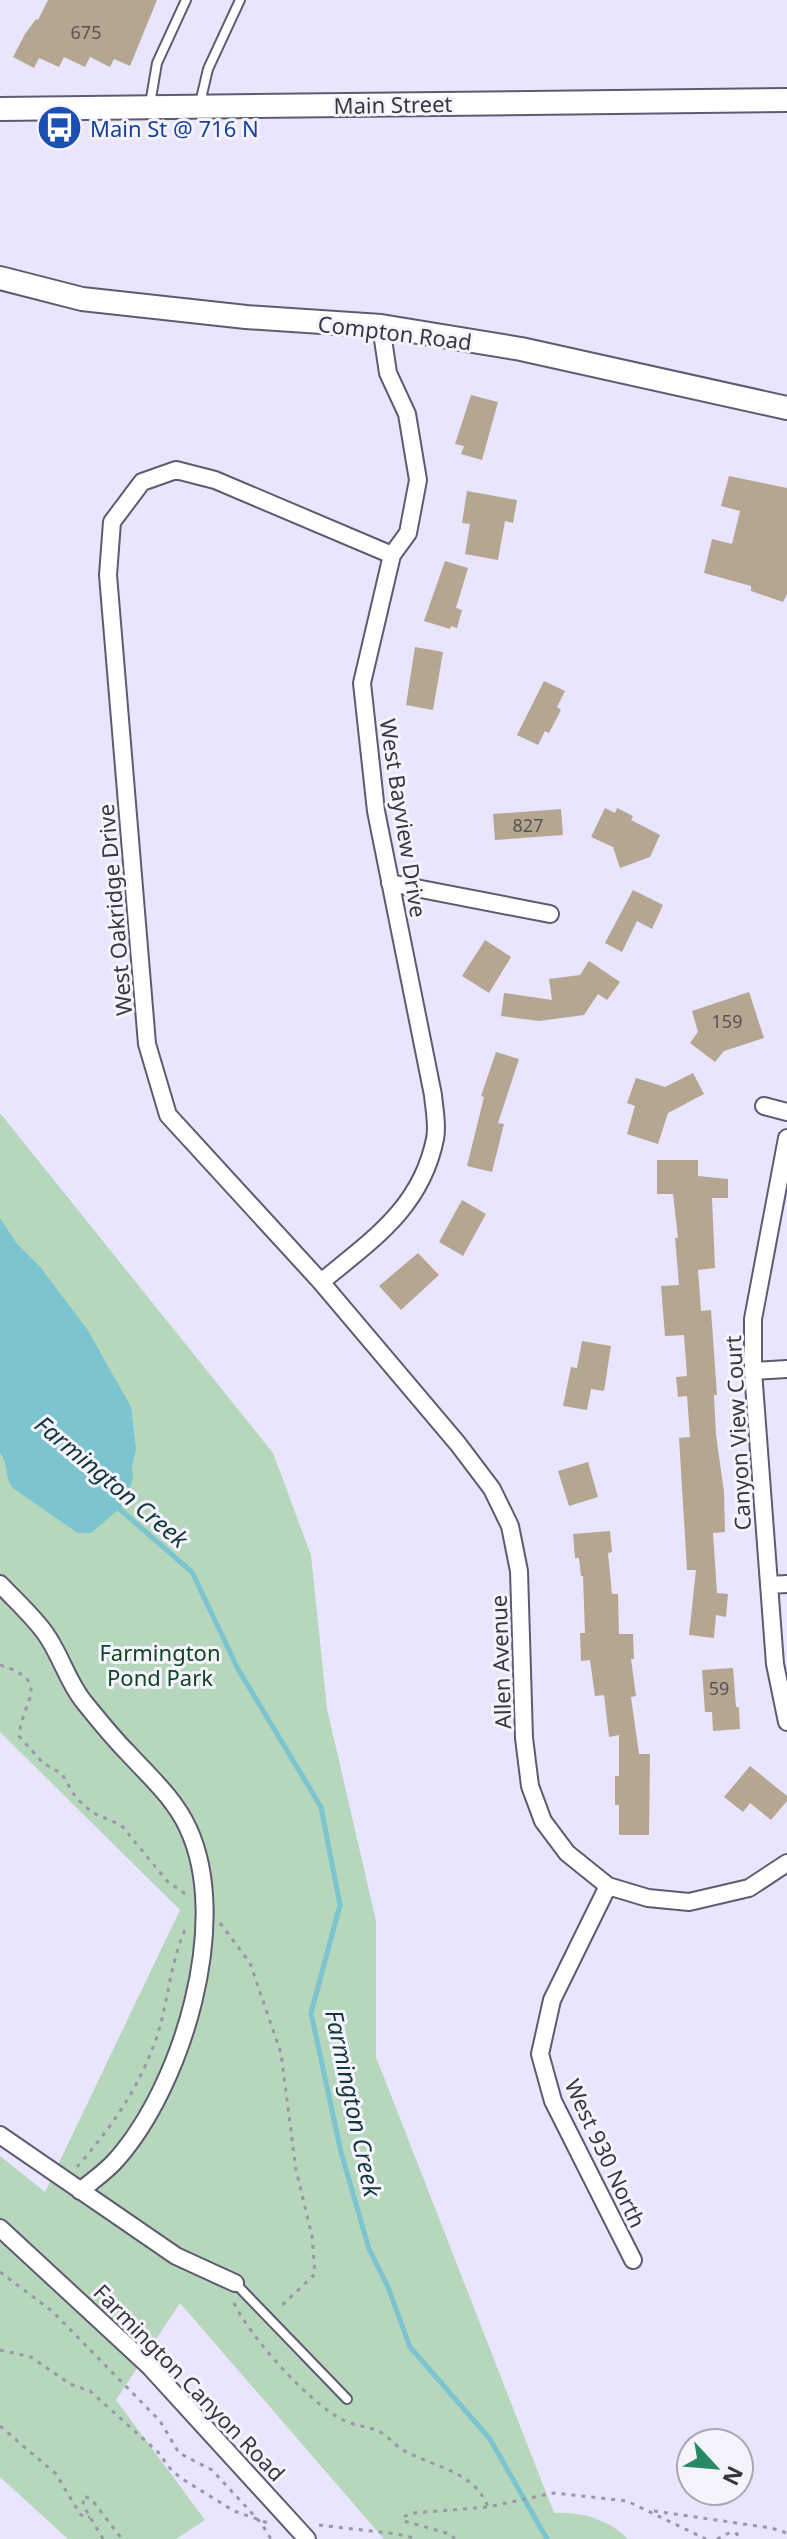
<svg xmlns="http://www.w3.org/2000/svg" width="787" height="2539" viewBox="0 0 787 2539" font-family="'Noto Sans',sans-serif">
	<rect width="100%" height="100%" fill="#e8e5fd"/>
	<path fill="#b6d7bc" d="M0,1113L273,1453L311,1555L327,1709L376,1921V2057L554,2513C580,2511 610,2520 628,2539H384L180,2303L116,2400L205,2520L176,2539H68L0,2477V2156L45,2192L180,1910L0,1732Z"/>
	<path fill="#7bc4d0" d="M0,1218L17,1244L41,1268L87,1329L131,1407L136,1449L132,1466L133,1477L126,1503L91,1533H78L14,1489C4,1478 9,1464 0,1453Z"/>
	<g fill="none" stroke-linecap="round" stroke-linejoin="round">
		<path stroke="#7bc4d0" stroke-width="5" d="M116,1506L192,1572L238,1669L321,1807L340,1905L311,2013L341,2152L369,2249L388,2287L410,2347L490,2439L547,2539"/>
	</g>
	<path fill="#b5a692" d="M48,0H157L130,66L114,59L110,67L90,57L85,67L64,57L59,67L39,58L34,68L13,57L25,34L36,19L38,20Z
		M471,395L498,402L482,460L461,454L464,446L455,444Z
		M729,476L787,488V594L783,602L751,591V586L704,573L712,539L732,544L740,511L721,506Z
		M467,491L517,500L513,523L505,521L498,560L465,554L470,524L462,523Z
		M445,561L468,568L456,608L462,610L457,628L451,626L450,629L424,621Z
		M415,647L443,652L433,710L406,705Z
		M544,681L565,691L557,707L561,710L549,733L545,731L538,745L517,735Z
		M605,808L615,813L617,808L633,816L631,820L660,835L650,857L620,868L613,847L591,837Z
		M561,809L563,835L495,840L493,814Z
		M633,890L663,905L652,929L637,921L622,952L605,943Z
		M485,940L511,957L489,993L462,976Z
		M589,961L620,982L607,1000L598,994L584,1015L539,1021L501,1016L504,993L552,1000L549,979L580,975Z
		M749,992L764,1038L724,1051L715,1062L690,1043L698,1032L692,1011Z
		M496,1052L519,1059L498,1123L504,1124L492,1172L467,1166L484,1097L481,1096Z
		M693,1073L704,1094L668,1113L658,1144L627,1134L635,1106L627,1103L636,1078L665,1087Z
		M657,1160H698V1176L728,1179V1198H712L715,1268L698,1270L701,1311L711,1310L717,1395H714L716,1435L724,1492L725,1532L713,1533L717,1593L728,1594L726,1617L716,1615L714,1638L689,1635L696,1570H687L679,1438L690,1437L687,1396L678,1397L676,1377L687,1376L684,1335L665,1336L661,1286L679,1285L675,1238H678L673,1194H657Z
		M462,1200L486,1214L463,1256L439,1242Z
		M418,1253L439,1275L401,1310L379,1286Z
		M582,1341L611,1346L604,1391L591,1389L587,1410L563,1406L571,1367L577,1368Z
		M588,1462L598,1497L569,1506L558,1471Z
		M610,1531L612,1552L608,1553L612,1594H618L619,1634H633L634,1659H631L636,1696L631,1697L639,1754H650L649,1835H619V1805H615V1776H619V1735L609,1737L604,1695L595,1696L590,1660L581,1661L580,1633H585L583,1576H581L579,1558H575L573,1534Z
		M733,1668L736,1707H739L740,1729L713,1731L712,1712H705L702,1670Z
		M750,1766L787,1796V1801L771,1820L750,1803L743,1812L724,1797Z"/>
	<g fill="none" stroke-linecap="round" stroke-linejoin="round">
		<defs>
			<path id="lane" d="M200,103L208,69L240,0
				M150,104L157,63L186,0
				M235,2283L347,2399"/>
			<path id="street" d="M392,555L215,480L176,470L142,482L112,522L108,575L147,1044L168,1115L321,1282L458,1444L492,1489L510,1526L519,1571L524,1738L530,1786L543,1821L567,1853L608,1886L648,1898L689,1902L749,1888L787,1863
				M390,883L550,914
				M764,1106L787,1112
				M787,1138L753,1319V1371L775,1664L787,1722
				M321,1282C372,1240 421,1208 435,1139C438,1125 434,1108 433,1095L376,811L362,683L392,555L408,533L418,480L407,414L388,373L381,326
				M753,1371L787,1369
				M0,1584C15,1600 32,1615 45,1633C61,1655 67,1681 84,1702C98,1719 112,1737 128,1753C150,1777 174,1798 188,1828C232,1922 182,2085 117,2159C107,2171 92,2181 80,2191
				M769,1585L787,1584
				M608,1886L552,2000L540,2054L553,2101L633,2260
				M0,2135L176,2256L235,2283
				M0,2228L150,2367L307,2539"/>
			<path id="secondary" d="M0,109L787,100
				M0,278L82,299L246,317L381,326L521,349L787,408"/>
		</defs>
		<use href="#lane" stroke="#5e5b70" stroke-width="12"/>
		<use href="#street" stroke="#5e5b70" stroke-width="20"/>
		<use href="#secondary" stroke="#5e5b70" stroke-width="26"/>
		<path stroke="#9997a8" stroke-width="3" stroke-dasharray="4 6" stroke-linecap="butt" d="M0,1665C53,1682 23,1698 19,1736L43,1763L62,1774L76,1798L93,1813L121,1825L168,1882L187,1895
			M220,1923L250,1963L281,2053L296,2170L312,2236L315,2274L278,2309
			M77,2167C111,2128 137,2091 155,2042C168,2006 169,1966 185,1930
			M0,2272L52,2311L160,2421L179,2453L212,2470L261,2523L271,2539
			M234,2303C250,2337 309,2403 343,2420C354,2426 367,2426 378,2431C388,2435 394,2445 403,2450C432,2467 474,2470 488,2507
			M0,2350L31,2357L70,2384L90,2391L158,2452L172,2471L184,2480L234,2511L268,2523
			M0,2426L56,2474L80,2514L86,2518L90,2517
			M654,2511L771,2528L787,2533
			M319,2525L397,2534L418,2539
			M103,2539L83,2505L84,2496L92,2500L122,2539
			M455,2539L450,2534L404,2521L403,2517L413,2513L488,2507L554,2493L627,2501L706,2539
			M717,2539L731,2532L737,2534L739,2539"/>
		<use href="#lane" stroke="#fff" stroke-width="8"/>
		<use href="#street" stroke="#fff" stroke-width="16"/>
		<use href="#secondary" stroke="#fff" stroke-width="22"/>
	</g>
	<defs>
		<symbol id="bus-disc" viewBox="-11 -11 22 22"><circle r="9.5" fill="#1a4fb4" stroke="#f5f4fe"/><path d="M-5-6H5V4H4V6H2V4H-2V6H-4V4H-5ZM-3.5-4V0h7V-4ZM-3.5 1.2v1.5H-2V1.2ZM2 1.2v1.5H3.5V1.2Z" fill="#fff"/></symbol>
	</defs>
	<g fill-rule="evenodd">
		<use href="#bus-disc" x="34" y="102" width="51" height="51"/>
	</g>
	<g text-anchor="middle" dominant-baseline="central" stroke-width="6" stroke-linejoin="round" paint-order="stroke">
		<g font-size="18" fill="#575254">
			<text x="86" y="32">675</text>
			<text x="528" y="825">827</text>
			<text x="727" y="1021">159</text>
			<text x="719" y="1688">59</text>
		</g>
		<g font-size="22" fill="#383640" stroke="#f5f4fe">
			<text transform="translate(393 104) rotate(-1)">Main Street</text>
			<text transform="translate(395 332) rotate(7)">Compton Road</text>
			<text transform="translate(404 818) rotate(81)">West Bayview Drive</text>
			<text transform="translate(114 910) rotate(-95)">West Oakridge Drive</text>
			<text transform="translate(737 1433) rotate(-93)">Canyon View Court</text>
			<text transform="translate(500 1662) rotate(-92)">Allen Avenue</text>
			<text transform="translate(606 2153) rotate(65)">West 930 North</text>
			<text transform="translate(190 2382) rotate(46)">Farmington Canyon Road</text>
		</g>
		<g font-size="22" fill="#164399" stroke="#f5f4fe" text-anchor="start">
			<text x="90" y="128">Main St @ 716 N</text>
		</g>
		<g font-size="22" fill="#104520" stroke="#f5f4fe">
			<text x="160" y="1652">Farmington<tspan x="160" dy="25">Pond Park</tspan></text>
		</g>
		<g font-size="24" font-style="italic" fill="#13373d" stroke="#f5f4fe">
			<text transform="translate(112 1481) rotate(40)">Farmington Creek</text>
			<text transform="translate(354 2103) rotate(78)">Farmington Creek</text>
		</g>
	</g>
	<g transform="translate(715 2467) rotate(116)"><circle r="38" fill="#f5f4fe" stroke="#a9a8b2" stroke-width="2"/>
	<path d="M0-6L14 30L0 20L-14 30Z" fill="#288a64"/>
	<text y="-12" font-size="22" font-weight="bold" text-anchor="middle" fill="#383640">N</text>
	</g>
</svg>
